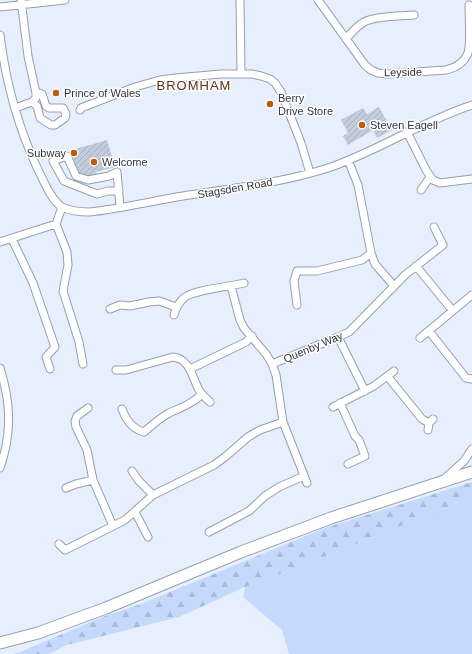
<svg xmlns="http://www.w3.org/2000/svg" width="472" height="654" viewBox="0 0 472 654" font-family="Arial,sans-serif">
	<defs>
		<pattern id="forest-firs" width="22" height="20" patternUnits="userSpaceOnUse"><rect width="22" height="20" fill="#c5d9fc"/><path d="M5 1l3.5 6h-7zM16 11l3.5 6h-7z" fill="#aabbd9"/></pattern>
		<pattern id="building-hatch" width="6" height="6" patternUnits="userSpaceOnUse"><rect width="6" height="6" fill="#c2ccdc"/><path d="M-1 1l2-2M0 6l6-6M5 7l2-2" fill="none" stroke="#a7b0be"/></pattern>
	</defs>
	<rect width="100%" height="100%" fill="#e7eefc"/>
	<path fill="#c5d9fc" d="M472,499V654H289L282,630L243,597L245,587L304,565L452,505Z"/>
	<path fill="url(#forest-firs)" d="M472,482V499L452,505L304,565L245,587L179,617L67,645L49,654H15L105,616L141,604L325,528Z"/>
	<path fill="url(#building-hatch)" d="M379,107L392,130L377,138L373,130L348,145L343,136L348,133L341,120L363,108L367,114Z
		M107,140L115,167L96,172L97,174L84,178L77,174L72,156H74L72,150Z"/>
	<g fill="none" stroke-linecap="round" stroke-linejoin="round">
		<defs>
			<path id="minor" d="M240,0L241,74
				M318,0L365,65L371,70L378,73L388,74L446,70C455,68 464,63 468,53C471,45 469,15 469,5
				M0,7L65,0
				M0,35C6,85 21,137 44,182C48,190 53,201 62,207C70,211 80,212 89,212C120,209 152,201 183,196C233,188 283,183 331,167C379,150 423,121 472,105
				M346,39C351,33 357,26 364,22C375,16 401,16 414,15
				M32,102L37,106L40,118L51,125H55L65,118L66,114L63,108H49L46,106L42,94L36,93
				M15,108L32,102L36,98V93L28,56L21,0
				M80,110L81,108L135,87L160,80L176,78L221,74H252L261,76L270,79L275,83L281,92L301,143L310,173
				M407,132L426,170L433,180L440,183L472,179
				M348,160L358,185L371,253L375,264L394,286
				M421,190L430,177
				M119,191H108L97,194L64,181L53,161L67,156L76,176L88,180L109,176L117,172L120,207
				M56,224L67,252L68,265L63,291L79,342L83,364
				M56,224L62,207
				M12,239L33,283L55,347L46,357L50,369
				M0,242L56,224
				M416,266L452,310
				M231,286L240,320L244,328L266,354L272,364L276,375L283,422L307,483
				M297,305L294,281L297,271H317L362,260L371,253
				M110,309L120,305L130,306L149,302L159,301L176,307
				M174,315C176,307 179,302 185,297C198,289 228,287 244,283
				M429,331L466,378L472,379
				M338,337L365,391
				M420,338L472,295
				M272,364L338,337L349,332L405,275L443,245L434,227
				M0,368C11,403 12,433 0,468
				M190,369L246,342L252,336
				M116,370H126L173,357C190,359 192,377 199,390C202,395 206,398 210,402
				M388,377L422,419L429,423
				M340,403L355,436L359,440L365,456L348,464
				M333,407L374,386L394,371
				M88,408L77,416L75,421L76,427L87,450L93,480L113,526
				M122,409C126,420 132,429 144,432C152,425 160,418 169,413C182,407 192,404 202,394
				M428,430L429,423L433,419
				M132,471L139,481L153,495
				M444,479L464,461L472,449
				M66,488L76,484L93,480
				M135,512L148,537
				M209,532L249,511L265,496L279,487L304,476
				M59,544L65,550L125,520L153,495L214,465L225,457L248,437L260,430L283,422"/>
			<path id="highway" d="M0,643L38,633L106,608L241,552L331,518L472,472"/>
		</defs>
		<use href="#minor" stroke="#969faf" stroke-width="9"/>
		<use href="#highway" stroke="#969faf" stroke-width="13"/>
		<use href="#minor" stroke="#fff" stroke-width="7"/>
		<use href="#highway" stroke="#fff" stroke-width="11"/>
	</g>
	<g fill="#b95c0b" stroke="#fff" stroke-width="1.5">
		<circle cx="56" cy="93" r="4"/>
		<circle cx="270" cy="104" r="4"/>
		<circle cx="362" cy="125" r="4"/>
		<circle cx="74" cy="153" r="4"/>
		<circle cx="94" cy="162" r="4"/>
	</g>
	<g text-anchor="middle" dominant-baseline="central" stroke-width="3" stroke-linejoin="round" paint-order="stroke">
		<g font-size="11" fill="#31343b" stroke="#fff">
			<text transform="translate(403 72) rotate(-1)">Leyside</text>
			<text transform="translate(235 188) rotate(-10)">Stagsden Road</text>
			<text transform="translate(313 347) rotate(-23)">Quenby Way</text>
		</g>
		<g font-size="11" fill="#31343b" stroke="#fff" text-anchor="start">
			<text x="64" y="93">Prince of Wales</text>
			<text x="278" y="98">Berry<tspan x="278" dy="13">Drive Store</tspan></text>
			<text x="370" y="125">Steven Eagell</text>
			<text x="66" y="153" text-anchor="end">Subway</text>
			<text x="102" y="162">Welcome</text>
		</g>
		<g font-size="13" letter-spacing="1" fill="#5f3111" stroke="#fff">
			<text x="194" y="85">BROMHAM</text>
		</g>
	</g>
</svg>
